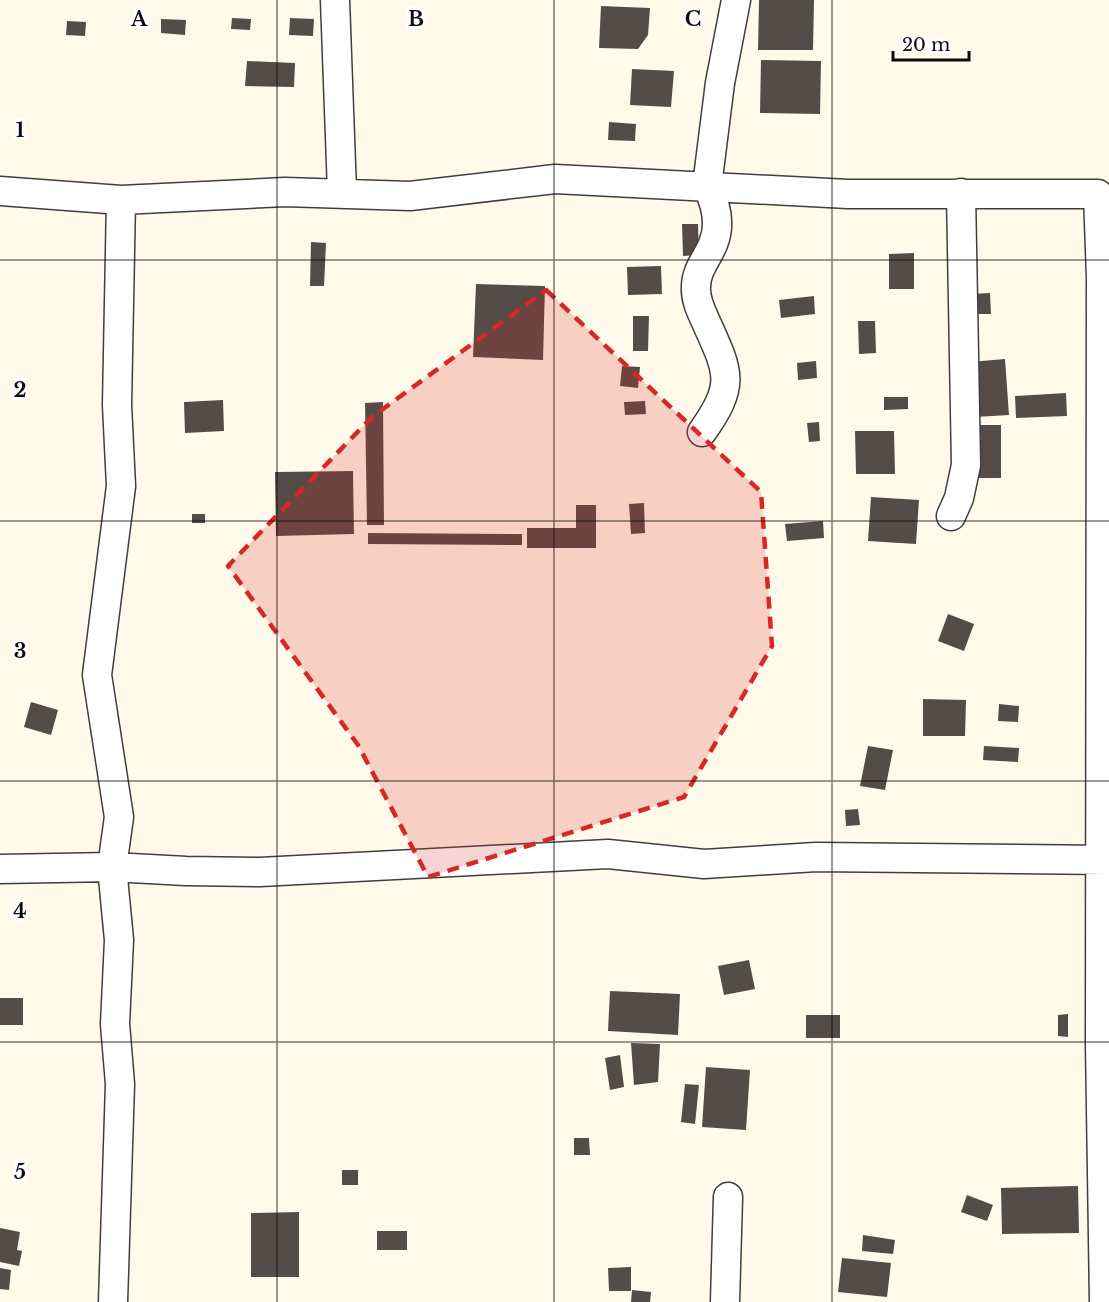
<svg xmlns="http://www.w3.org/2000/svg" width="1109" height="1302" viewBox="0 0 1109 1302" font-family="'Libre Baskerville',serif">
	<rect width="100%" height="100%" fill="#fffaea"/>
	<path fill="#554c47" d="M759,0H814L813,50H758Z
		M601,6L650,8L648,35L638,49L599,48Z
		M232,18L251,19L250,30L231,29Z
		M290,18L314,19L313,36L289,35Z
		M161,19L186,20L185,35L161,33Z
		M67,21L86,22L85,36L66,35Z
		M761,60L821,61L820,114L760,113Z
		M247,61L295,63L294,87L245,86Z
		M632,69L674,71L671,107L630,105Z
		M609,122L636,124L635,141L608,140Z
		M682,224H698L699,255L683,256Z
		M311,242L326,243L324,286H310Z
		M914,253V289H889V254Z
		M661,266L662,294L628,295L627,267Z
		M476,284L545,286L543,360L473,357Z
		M990,293L991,314H972L971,294Z
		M814,296L815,314L781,318L779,300Z
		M633,316H649L648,351H633Z
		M858,321H875L876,353L859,354Z
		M1005,359L1009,415L975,417L970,362Z
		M816,361L817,378L798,380L797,363Z
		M622,366L640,367L638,388L620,386Z
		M1066,393L1067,416L1016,418L1015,396Z
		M884,397H908V409L884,410Z
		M223,400L224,431L185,433L184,402Z
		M645,401L646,414L625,415L624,402Z
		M383,402L384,525H367L365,403Z
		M819,422L820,441L809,442L807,423Z
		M970,425H1001V478H970Z
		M855,431H894L895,474H856Z
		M353,471L354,534L276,536L275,472Z
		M871,497L919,500L916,544L868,541Z
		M644,503L645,533L631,534L629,504Z
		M576,505H596V548H527V528H576Z
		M192,514H205V523H192Z
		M823,521L824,538L787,541L785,524Z
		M368,533L522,534V545L368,544Z
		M948,614L974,624L964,651L938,641Z
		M923,699L966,700L965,736H923Z
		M31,702L58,710L51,735L24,727Z
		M999,704L1019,706L1018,722L998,721Z
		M868,746L893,750L885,790L860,786Z
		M984,746L1019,748L1018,762L983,760Z
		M858,809L860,825L846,826L845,810Z
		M749,960L755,989L724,995L718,966Z
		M610,991L680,994L678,1035L608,1031Z
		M0,998H23V1025H0Z
		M1068,1014V1037L1058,1036V1015Z
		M806,1015H840V1038H806Z
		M631,1043L660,1044L658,1082L634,1085Z
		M620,1055L624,1087L610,1090L605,1058Z
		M706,1067L750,1070L746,1130L702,1127Z
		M685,1084L699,1085L695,1124L681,1122Z
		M574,1138H589L590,1155H574Z
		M342,1170H358V1185H342Z
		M1078,1186L1079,1233L1002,1234L1001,1188Z
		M967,1195L993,1205L987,1221L961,1212Z
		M299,1212V1277H251V1213Z
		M0,1228L20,1232L17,1250L22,1251L19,1266L0,1262Z
		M377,1231H407V1250H377Z
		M863,1235L895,1240L893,1254L862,1251Z
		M842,1258L891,1263L887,1297L838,1292Z
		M631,1267V1291H609L608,1268Z
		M0,1268L11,1270L9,1290L0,1289Z
		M632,1290L651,1292L650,1302H631Z"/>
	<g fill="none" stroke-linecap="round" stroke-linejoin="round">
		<defs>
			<path id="minor" d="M335,0L342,192
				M0,191L121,200L285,192L410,196L555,179L848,194H1098L1101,278L1100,1044L1104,1302
				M702,432C736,384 729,373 706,322C701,311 695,299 696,287C696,270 707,259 713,244C721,225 716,204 707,186L720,83L736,0
				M951,516L959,498L966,465L961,193
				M0,869L112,867L186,871L260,872L608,854L704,864L816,857L1109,860
				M113,1302L120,1084L115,1024L119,940L112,867L119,817L97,675L121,486L117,405L121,200
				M725,1302L728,1197"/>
		</defs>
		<use href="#minor" stroke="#3f3f3f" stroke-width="31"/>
		<use href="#minor" stroke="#fff" stroke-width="28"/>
	</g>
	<path fill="#d62828" fill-opacity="0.2" stroke="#d62828" stroke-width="4.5" stroke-dasharray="12 8" stroke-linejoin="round" d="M546,290L761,492L772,646L684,797L428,877L358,745L228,566L372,417Z"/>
	<path fill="none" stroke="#0c0c0c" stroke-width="1.5" stroke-opacity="0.55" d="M277,0V1302M554,0V1302M832,0V1302M0,260H1109M0,521H1109M0,781H1109M0,1042H1109"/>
	<g font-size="20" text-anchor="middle" font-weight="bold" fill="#0c0c0c" stroke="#fff" stroke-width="6" stroke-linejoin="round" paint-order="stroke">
		<text x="139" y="26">A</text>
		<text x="416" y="26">B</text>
		<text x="693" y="26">C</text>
		<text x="20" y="137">1</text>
		<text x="20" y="397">2</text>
		<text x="20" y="658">3</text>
		<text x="20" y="918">4</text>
		<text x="20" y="1179">5</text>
	</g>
	<path d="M893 51v9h76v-9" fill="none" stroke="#0c0c0c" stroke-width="3"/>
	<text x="902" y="51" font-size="18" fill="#0c0c0c" stroke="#ffffff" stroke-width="4.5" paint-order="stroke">20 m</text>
</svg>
